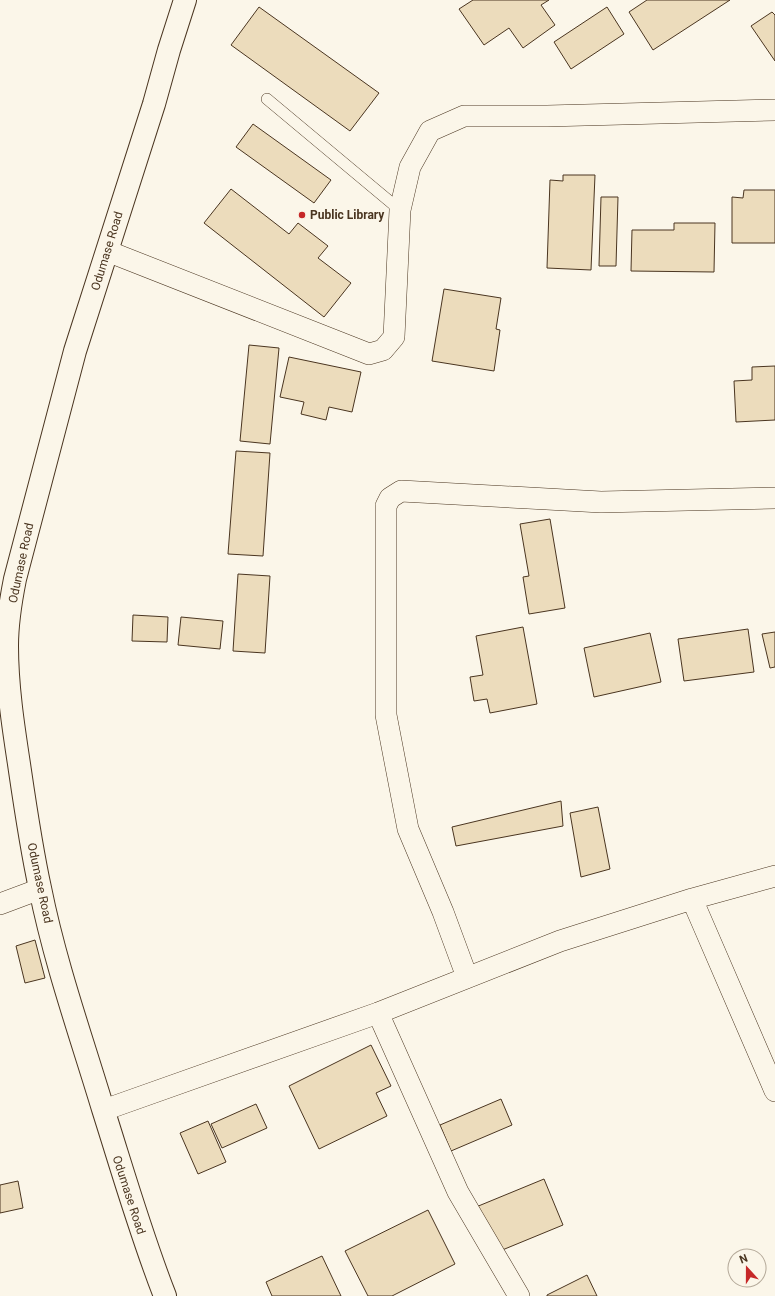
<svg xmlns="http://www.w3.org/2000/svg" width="775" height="1296" viewBox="0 0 775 1296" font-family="Roboto,sans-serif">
	<rect width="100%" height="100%" fill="#fbf6e9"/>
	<path fill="#ecdcbc" stroke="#4a3520" d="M473,0H549L541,5L555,25L523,48L509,28L484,45L459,9Z
		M647,0H730L653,50L629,12Z
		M259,7L379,93L350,131L231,45Z
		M607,7L624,34L571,69L554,42Z
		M772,12L775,15V61L751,26Z
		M253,124L331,180L314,203L236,147Z
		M563,175H595L591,270L547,268L550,180L563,181Z
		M231,189L289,234L298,223L328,246L318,258L351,283L324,317L204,223Z
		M744,190H775V243H732V197L743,198Z
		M601,197H618L616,266H599Z
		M674,223H715L714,272L631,271L632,230H674Z
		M444,289L501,298L496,329L500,330L494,371L432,361Z
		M249,345L279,348L270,444L240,441Z
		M289,357L361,372L352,412L329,407L326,420L301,414L304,402L280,397Z
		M775,366V420L736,422L734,381L752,380V367Z
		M236,451L270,453L263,556L228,554Z
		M550,519L565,608L529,614L523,577L529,576L520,524Z
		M238,574L270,576L265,653L233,651Z
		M133,615L168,617L167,642L132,641Z
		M181,617L223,621L220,649L178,645Z
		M523,627L537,704L490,713L487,699L474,701L470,677L483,675L476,636Z
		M748,629L754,672L684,681L678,639Z
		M775,632V667L770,668L762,634Z
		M650,633L661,682L594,697L584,648Z
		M561,801L563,826L456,846L452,827Z
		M598,807L610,869L581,877L570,813Z
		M35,940L45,978L25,983L16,946Z
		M371,1045L391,1086L376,1093L387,1116L319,1149L289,1086Z
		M501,1099L512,1125L451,1151L440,1125Z
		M256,1104L267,1128L222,1148L211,1124Z
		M208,1121L226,1162L198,1174L180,1133Z
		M544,1179L563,1225L495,1253L476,1207Z
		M18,1181L23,1208L0,1213V1185Z
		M428,1210L455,1264L392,1296H368L345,1251Z
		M322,1256L341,1296H272L266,1282Z
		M587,1275L597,1296H547V1295Z"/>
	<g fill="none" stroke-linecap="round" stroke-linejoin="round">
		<defs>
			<path id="lane" d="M267,99L400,210"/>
			<path id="street" d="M107,251L369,354L383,350L394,337L400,210L410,167L430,131L464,116H547L775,110
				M692,899L775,1091
				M0,904L40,889
				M467,977L443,912L408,829L386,715V506L390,498L401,491L601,502L775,498
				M378,1013L458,1192L519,1296
				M104,1110L378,1013L560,941L692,899L775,876"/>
			<path id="secondary" d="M165,1296C141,1235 123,1172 103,1109C81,1036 55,963 40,888C31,847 25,805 19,764C13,725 7,685 7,646C7,626 11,599 15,579L75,351L154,104L169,50L185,0"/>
		</defs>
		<use href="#lane" stroke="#4a3520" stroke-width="12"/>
		<use href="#street" stroke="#4a3520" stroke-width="22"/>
		<use href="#secondary" stroke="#4a3520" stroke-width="24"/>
		<use href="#lane" stroke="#fbf6e9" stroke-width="11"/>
		<use href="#street" stroke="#fbf6e9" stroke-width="21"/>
		<use href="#secondary" stroke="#fbf6e9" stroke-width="22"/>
	</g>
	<circle fill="#c62828" stroke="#fbf6e9" stroke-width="1.5" cx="302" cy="215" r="4"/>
	<g text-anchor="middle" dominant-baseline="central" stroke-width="3" stroke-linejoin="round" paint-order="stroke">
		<g font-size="12" font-weight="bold" fill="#4a3520" stroke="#fbf6e9" text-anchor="start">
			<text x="310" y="215">Public Library</text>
		</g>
		<g font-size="12" fill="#4a3520" stroke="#fbf6e9">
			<text transform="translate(107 251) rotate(-73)">Odumase Road</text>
			<text transform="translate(21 563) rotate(-78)">Odumase Road</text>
			<text transform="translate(40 883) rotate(78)">Odumase Road</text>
			<text transform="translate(129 1195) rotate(72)">Odumase Road</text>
		</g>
	</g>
	<g transform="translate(747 1268) rotate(339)"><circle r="19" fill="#fbf6e9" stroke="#b4a999"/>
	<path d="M0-3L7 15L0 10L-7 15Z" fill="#c62828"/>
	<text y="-6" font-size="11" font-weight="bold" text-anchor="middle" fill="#4a3520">N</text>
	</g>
</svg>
